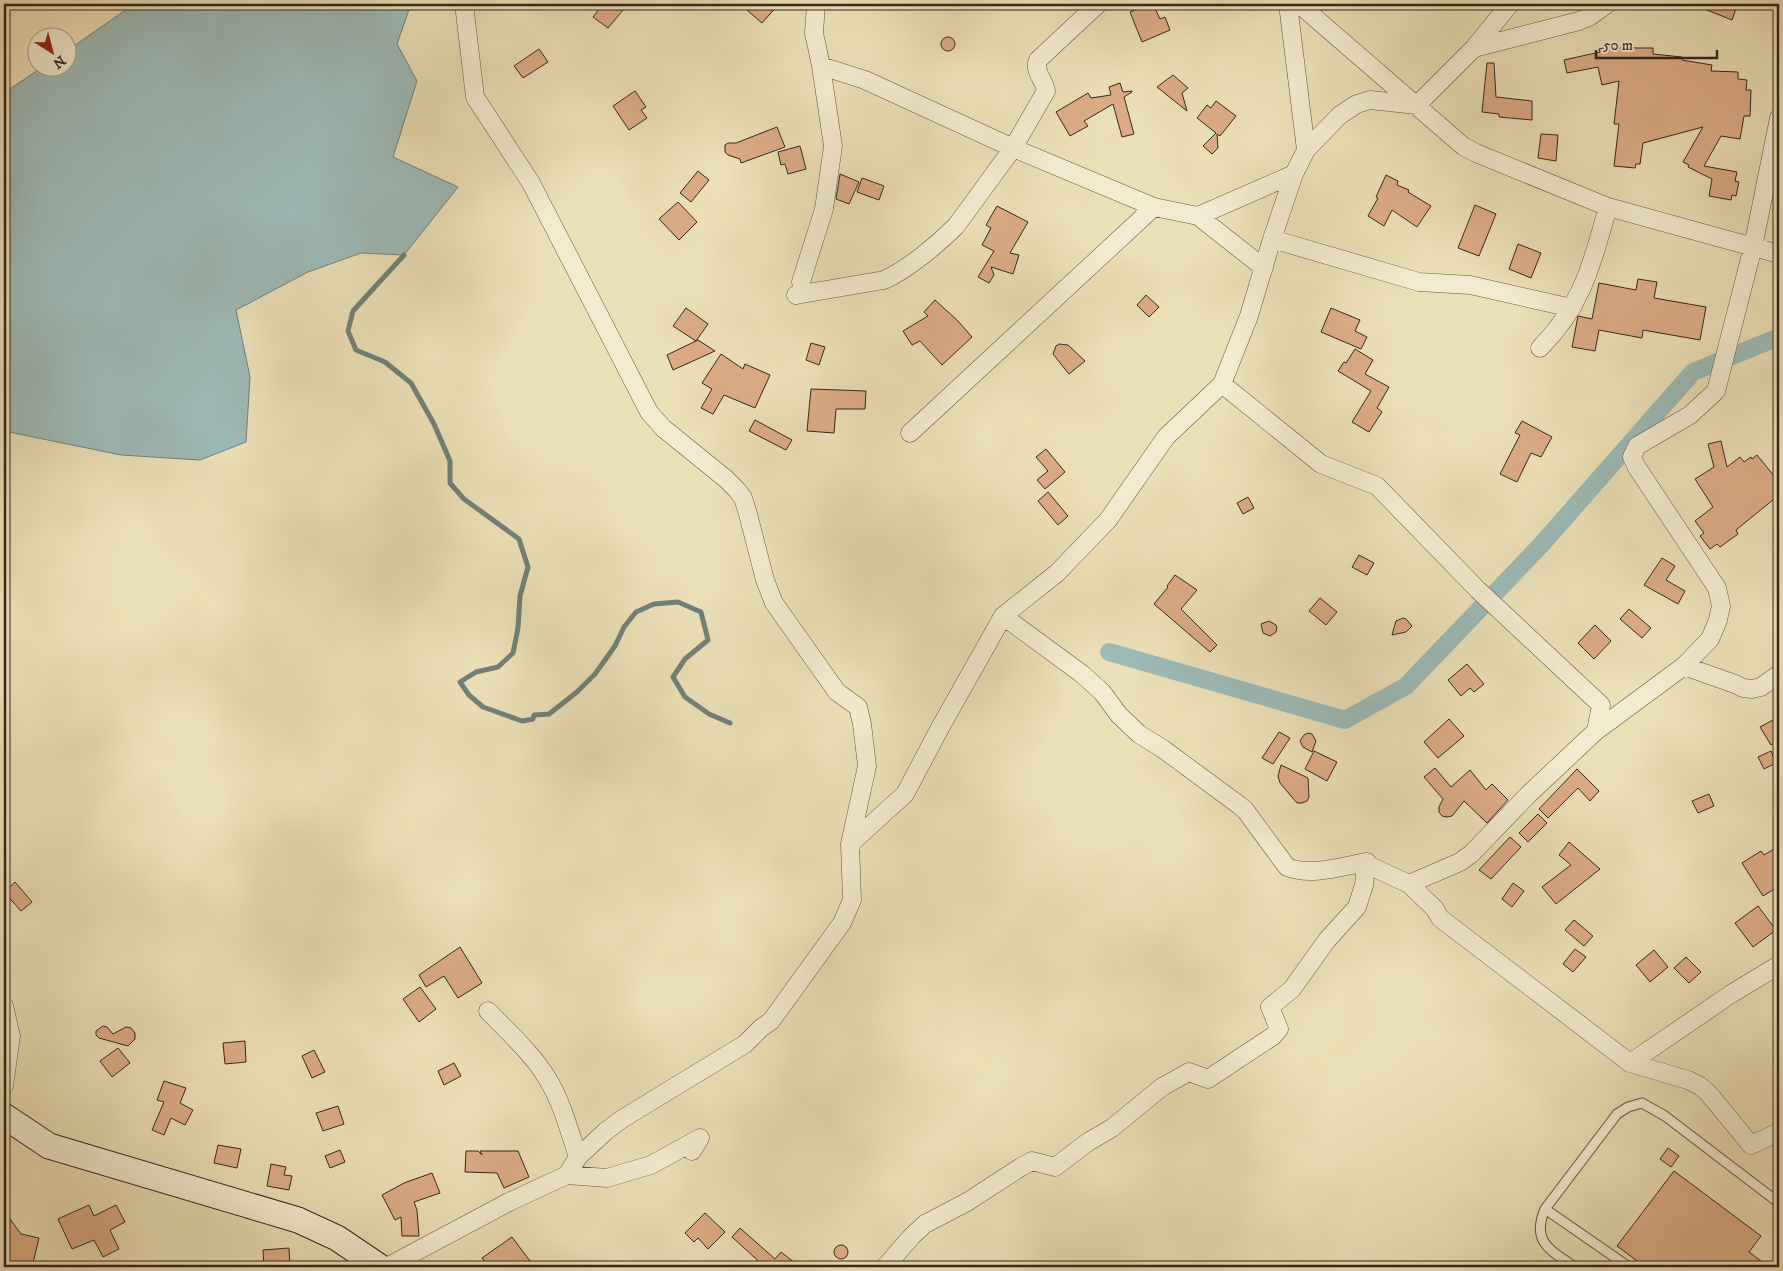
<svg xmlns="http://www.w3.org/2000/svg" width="1783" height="1271" viewBox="0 0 1783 1271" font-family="'IM FELL DW Pica',serif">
	<rect width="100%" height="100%" fill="#ece0b8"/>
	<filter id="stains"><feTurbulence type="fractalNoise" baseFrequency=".004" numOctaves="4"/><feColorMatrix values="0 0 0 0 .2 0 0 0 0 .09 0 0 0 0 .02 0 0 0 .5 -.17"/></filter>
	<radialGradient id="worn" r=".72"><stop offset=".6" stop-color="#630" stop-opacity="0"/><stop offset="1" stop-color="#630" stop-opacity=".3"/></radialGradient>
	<path fill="#9cbbb7" stroke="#71807a" d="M147,4H411L397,44L417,81L393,157L458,187L404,255L361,253L308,272L236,310L250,377L246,442L200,460L121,455L4,431V93L41,68H68V50L130,7Z"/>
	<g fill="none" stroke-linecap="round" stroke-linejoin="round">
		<path stroke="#71807a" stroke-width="5" d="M404,255L353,311L348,331L356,350L385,362L411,383L434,424L450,461V483L464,499L519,539L528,567L520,596L518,628L513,653L498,667L476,672L460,682L469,695L483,707L522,721L533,719L534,715L549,714L577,692L595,674L615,646L624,627L636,612L654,604L678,602L701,612L708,640L685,659L673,677L685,697L709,714L730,723"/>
		<path stroke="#9cbbb7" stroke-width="18" d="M1109,652L1345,720L1406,686L1541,545L1693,372L1779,337"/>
	</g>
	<path fill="#dcac86" stroke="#31271e" d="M603,4H628L608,28L593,17Z
		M740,4H779L762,23Z
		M1150,4H1153L1160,19L1165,17L1170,30L1142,42L1130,12Z
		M1692,4H1730L1737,6L1732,20Z
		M941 44a7 7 0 1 1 14 0a7 7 0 1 1-14 0Z
		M1612,46V48H1653V54L1682,57V60L1712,65L1711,71L1738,72V79L1747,80L1746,90H1751L1750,116H1744L1740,139L1721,136L1704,166L1737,172L1735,181L1739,182L1736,196L1732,195L1731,200L1709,196L1712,179L1688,167L1689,165L1683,162L1703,127L1643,143L1640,164H1636L1635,168L1614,166L1619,124H1614L1619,81L1602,85L1598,67L1567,73L1564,60L1600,52L1599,49Z
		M539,49L548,62L523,78L514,66Z
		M1487,63H1494L1496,97L1532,101V120L1499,117V114L1482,112Z
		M1173,75L1188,88L1182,93L1187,111L1157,87Z
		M1120,83L1123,92L1132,91V92L1124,97L1134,134L1122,137L1113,104L1084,121L1088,126L1070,136L1056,112L1088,93L1091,98L1111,95L1109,87Z
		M635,91L646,107L641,110L647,118L629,130L613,106Z
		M1216,101L1236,116L1220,136L1217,134L1218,148L1212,154L1203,146L1216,133L1197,118L1207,105L1211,108Z
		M777,127L785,147L741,163L740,159L728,155L725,152V145L728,143H736Z
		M1541,134L1558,135L1556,161L1538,158Z
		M800,146L806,169L788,174L785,164L781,165L778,152Z
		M698,171L709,180L691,202L680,193Z
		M840,174L859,182L849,204L836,199Z
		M1386,175L1398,181L1397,185L1409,190L1408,192L1431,206L1417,227L1392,210L1384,226L1368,216L1378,198L1376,197Z
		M862,178L884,186L879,200L857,192Z
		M678,202L697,222L679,240L659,219Z
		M1475,205L1496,214L1479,256L1458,248Z
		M997,206L1028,222L1010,253L1019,255L1013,274L991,267L994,275L989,283L978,277L994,251L982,245L991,228L986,225Z
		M1518,244L1541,253L1531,278L1509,269Z
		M1638,279L1657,282L1654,298L1706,307L1700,340L1643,330L1642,338L1599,330L1595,351L1572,347L1578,316L1592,319L1599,283L1636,290Z
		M1146,295L1159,307L1149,317L1137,305Z
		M935,300L958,321L972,337L942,365L920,341L912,345L903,331L928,316L924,312Z
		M686,308L708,324L696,341L673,326Z
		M1331,308L1360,320L1355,331L1367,337L1361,349L1321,332Z
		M698,340L715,351L673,370L667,355Z
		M811,343L825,347L819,365L806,360Z
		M1059,344L1068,345L1085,361L1069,374L1053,354L1056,346Z
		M1355,349L1373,360L1365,374L1389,387L1377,408L1382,412L1369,432L1352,422L1371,391L1338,371L1344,362L1346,363Z
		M721,354L743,369L745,364L770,375L755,408L724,395L713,414L701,408L712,389L702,383Z
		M811,389L866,391L865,409H836L834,433L807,431Z
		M755,420L792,440L786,450L749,431Z
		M1522,421L1552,437L1541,457L1531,453L1517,482L1500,474L1520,435L1515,433Z
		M1721,441L1727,467L1740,457L1744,462L1751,457L1752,459L1757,455L1779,482V495L1736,530L1738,534L1720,547L1717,544L1710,549L1700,536L1704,533L1695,521L1713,507L1695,479L1714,467L1708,444Z
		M1046,449L1065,472L1045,489L1037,480L1048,471L1036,457Z
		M1048,492L1068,516L1058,525L1038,501Z
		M1248,497L1254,508L1243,514L1237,503Z
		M1359,555L1374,563L1367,575L1352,567Z
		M1662,558L1675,566L1666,580L1685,591L1678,604L1644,585Z
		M1175,575L1197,590L1181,609L1217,645L1210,652L1154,604L1168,587L1167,586Z
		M1320,598L1337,612L1326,625L1309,611Z
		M1629,609L1651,628L1642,638L1620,619Z
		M1403,618L1406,619L1412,626L1406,632L1392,635L1396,621Z
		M1269,621L1276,625L1277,628L1276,632L1270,636L1263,633L1261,624Z
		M1595,625L1611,641L1594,659L1578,643Z
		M1467,664L1484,684L1474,692L1470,688L1461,696L1448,680Z
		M1449,719L1464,736L1438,758L1424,742Z
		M1773,720L1779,731V740L1771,745L1760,727Z
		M1279,732L1290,738L1273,764L1262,758Z
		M1308,733L1312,734L1316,741L1312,752L1303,747L1300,741L1304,735Z
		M1314,751L1337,762L1327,781L1305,769Z
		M1771,751L1776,763L1764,769L1758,757Z
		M1281,765L1308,778L1309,797L1307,801L1302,803H1297L1280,783L1278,776Z
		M1435,768L1451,787L1470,770L1486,790L1492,784L1508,800L1487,823L1464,801L1452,816L1447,817L1442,816L1439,812V807L1443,799L1424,777Z
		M1577,769L1599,791L1590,801L1578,788L1548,818L1539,809Z
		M1709,794L1714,806L1698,813L1692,801Z
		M1538,814L1547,823L1528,842L1519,833Z
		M1510,837L1521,847L1491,879L1479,870Z
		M1569,842L1600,869L1556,904L1542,887L1571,865L1559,855Z
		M1779,846V886L1763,896L1742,863L1761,851L1764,855Z
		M15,882L32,902L21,911L4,892Z
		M1513,883L1524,891L1512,907L1502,899Z
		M1758,906L1776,930L1753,947L1735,923Z
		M1574,920L1593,936L1584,946L1565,930Z
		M460,947L482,983L458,998L444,976L426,987L419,975Z
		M1575,949L1586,957L1573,972L1563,964Z
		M1654,950L1668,967L1650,982L1636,965Z
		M1686,957L1701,972L1689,983L1674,968Z
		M420,987L436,1009L419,1022L403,999Z
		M103,1026L107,1027L113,1034L126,1027L131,1028L135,1033V1039L128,1046L99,1038L96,1035V1031Z
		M245,1041L246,1062L225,1064L223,1043Z
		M118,1048L130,1063L112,1077L100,1061Z
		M314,1050L325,1072L312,1078L302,1056Z
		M454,1063L461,1076L444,1085L438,1071Z
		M164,1081L186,1088L180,1103L193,1110L185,1125L171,1118L164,1135L152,1130L164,1102L157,1100Z
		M338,1106L344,1124L323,1131L316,1113Z
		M218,1145L241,1149L237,1168L214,1163Z
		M1668,1148L1679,1156L1671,1167L1660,1159Z
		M340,1150L345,1162L330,1168L325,1156Z
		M466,1151H478L482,1155L480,1151H518L529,1177L504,1188L497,1173L465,1172Z
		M271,1164L286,1167L284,1175L292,1176L289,1190L267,1186Z
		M1674,1171L1761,1236L1749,1252L1769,1267H1645L1617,1246Z
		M432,1173L440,1193L414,1202L417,1210L419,1236H402L401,1217L395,1220L382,1195L404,1183Z
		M89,1205L94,1216L116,1205L125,1222L110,1230L119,1249L103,1257L94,1240L72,1249L58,1219Z
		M4,1211L21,1234L39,1238L32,1267H4Z
		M705,1213L725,1232L708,1249L698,1238L694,1242L685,1233Z
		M740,1228L775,1259L781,1252L800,1267H765L732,1237Z
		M512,1237L530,1261L522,1267H489L482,1258Z
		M834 1252a7 7 0 1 1 14 0a7 7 0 1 1-14 0Z
		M289,1248L290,1267H264L263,1250Z"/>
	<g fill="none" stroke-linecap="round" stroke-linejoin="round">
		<defs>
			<path id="lane" d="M1545,1209L1629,1267
				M1575,1267C1550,1250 1531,1242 1545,1209L1617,1114L1628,1107L1642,1103L1665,1116L1779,1203"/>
			<path id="street" d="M464,4L475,97L531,183L649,412L663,428L726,479L737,490L743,498L748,514L765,580L774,603L837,692L858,707L862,724L867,766L850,844
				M1288,4L1306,150
				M1299,4L1463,146L1476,153L1608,207L1779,254
				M1474,48L1579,21L1589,17L1607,4
				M821,66L865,80L1013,148L1154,207L1198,216L1294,174
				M1198,216L1264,268
				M1272,239L1419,282L1470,285L1572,308
				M796,295L884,280C907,270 938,244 956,226L1013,148L1046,91C1045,81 1033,71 1038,60L1098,4
				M796,295L804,292L801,282L824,209L833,146L821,66L814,33L816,4
				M1540,348C1583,305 1592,263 1608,207
				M1222,384L1321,464L1377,486L1478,590L1601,705L1596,731
				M910,433L1154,207
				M1003,616L1082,674L1102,692L1119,715L1139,734L1163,749L1239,805L1245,810L1287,867C1312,877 1342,866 1367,862L1366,864L1409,884L1435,909L1440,918L1630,1063L1688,1080L1700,1086L1709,1094L1751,1145L1779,1132
				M1684,666L1735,684L1743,688L1752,689L1761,687L1779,674
				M1409,884L1460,862L1471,854L1530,793L1596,731L1684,666L1710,639L1718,620L1721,606L1717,588L1636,466L1632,457L1637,446L1690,415L1716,391L1753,247L1779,118
				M4,1006L11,1036L4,1086
				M488,1011C508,1032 532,1053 547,1078C562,1102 569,1130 578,1157
				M1630,1063L1731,994L1779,965
				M567,1175L607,1178L651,1165L700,1138L692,1151
				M387,1267L509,1202L567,1175L578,1157L606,1131L622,1119L745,1044L761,1028L771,1021L842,923L852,900L850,844L905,794L941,726L1003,616L1057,573L1108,520L1166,437L1222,384L1249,316L1272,239L1294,174L1306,150L1340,115L1357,104L1370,100L1417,105L1474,48L1510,4
				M885,1267L912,1236L925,1224L967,1202L1021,1167L1032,1161L1055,1167L1088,1142L1112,1128L1162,1087L1189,1072L1208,1079L1273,1036L1279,1029L1270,1007L1292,989L1327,940L1357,907L1364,885L1366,864"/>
			<path id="secondary" d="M4,1116L49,1146L298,1220L337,1238L380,1267"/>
		</defs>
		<use href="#lane" stroke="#605544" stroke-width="11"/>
		<use href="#street" stroke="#605544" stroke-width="19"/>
		<use href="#secondary" stroke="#31271e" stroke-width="27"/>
		<use href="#lane" stroke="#f3ebd1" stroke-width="9"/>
		<use href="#street" stroke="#f3ebd1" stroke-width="18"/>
		<use href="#secondary" stroke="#f3ebd1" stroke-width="25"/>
	</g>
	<rect width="1783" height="1271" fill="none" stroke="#ece0b8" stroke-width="20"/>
	<rect x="5" y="5" width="1773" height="1261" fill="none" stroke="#31271e" stroke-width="2.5"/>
	<rect x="10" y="10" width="1763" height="1251" fill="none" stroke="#31271e"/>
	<g transform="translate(52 52) rotate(144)"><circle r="24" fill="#f3ebd1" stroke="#a59d89"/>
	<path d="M0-4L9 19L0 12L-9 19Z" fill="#8f2418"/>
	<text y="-8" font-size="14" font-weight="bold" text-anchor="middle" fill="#31271e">N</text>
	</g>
	<path d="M1596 50v8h121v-8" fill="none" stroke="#31271e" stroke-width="2.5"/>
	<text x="1603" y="50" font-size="15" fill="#31271e" stroke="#f3ebd1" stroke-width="4" paint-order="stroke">50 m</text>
	<rect width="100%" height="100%" filter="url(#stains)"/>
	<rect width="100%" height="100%" fill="url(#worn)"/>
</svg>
